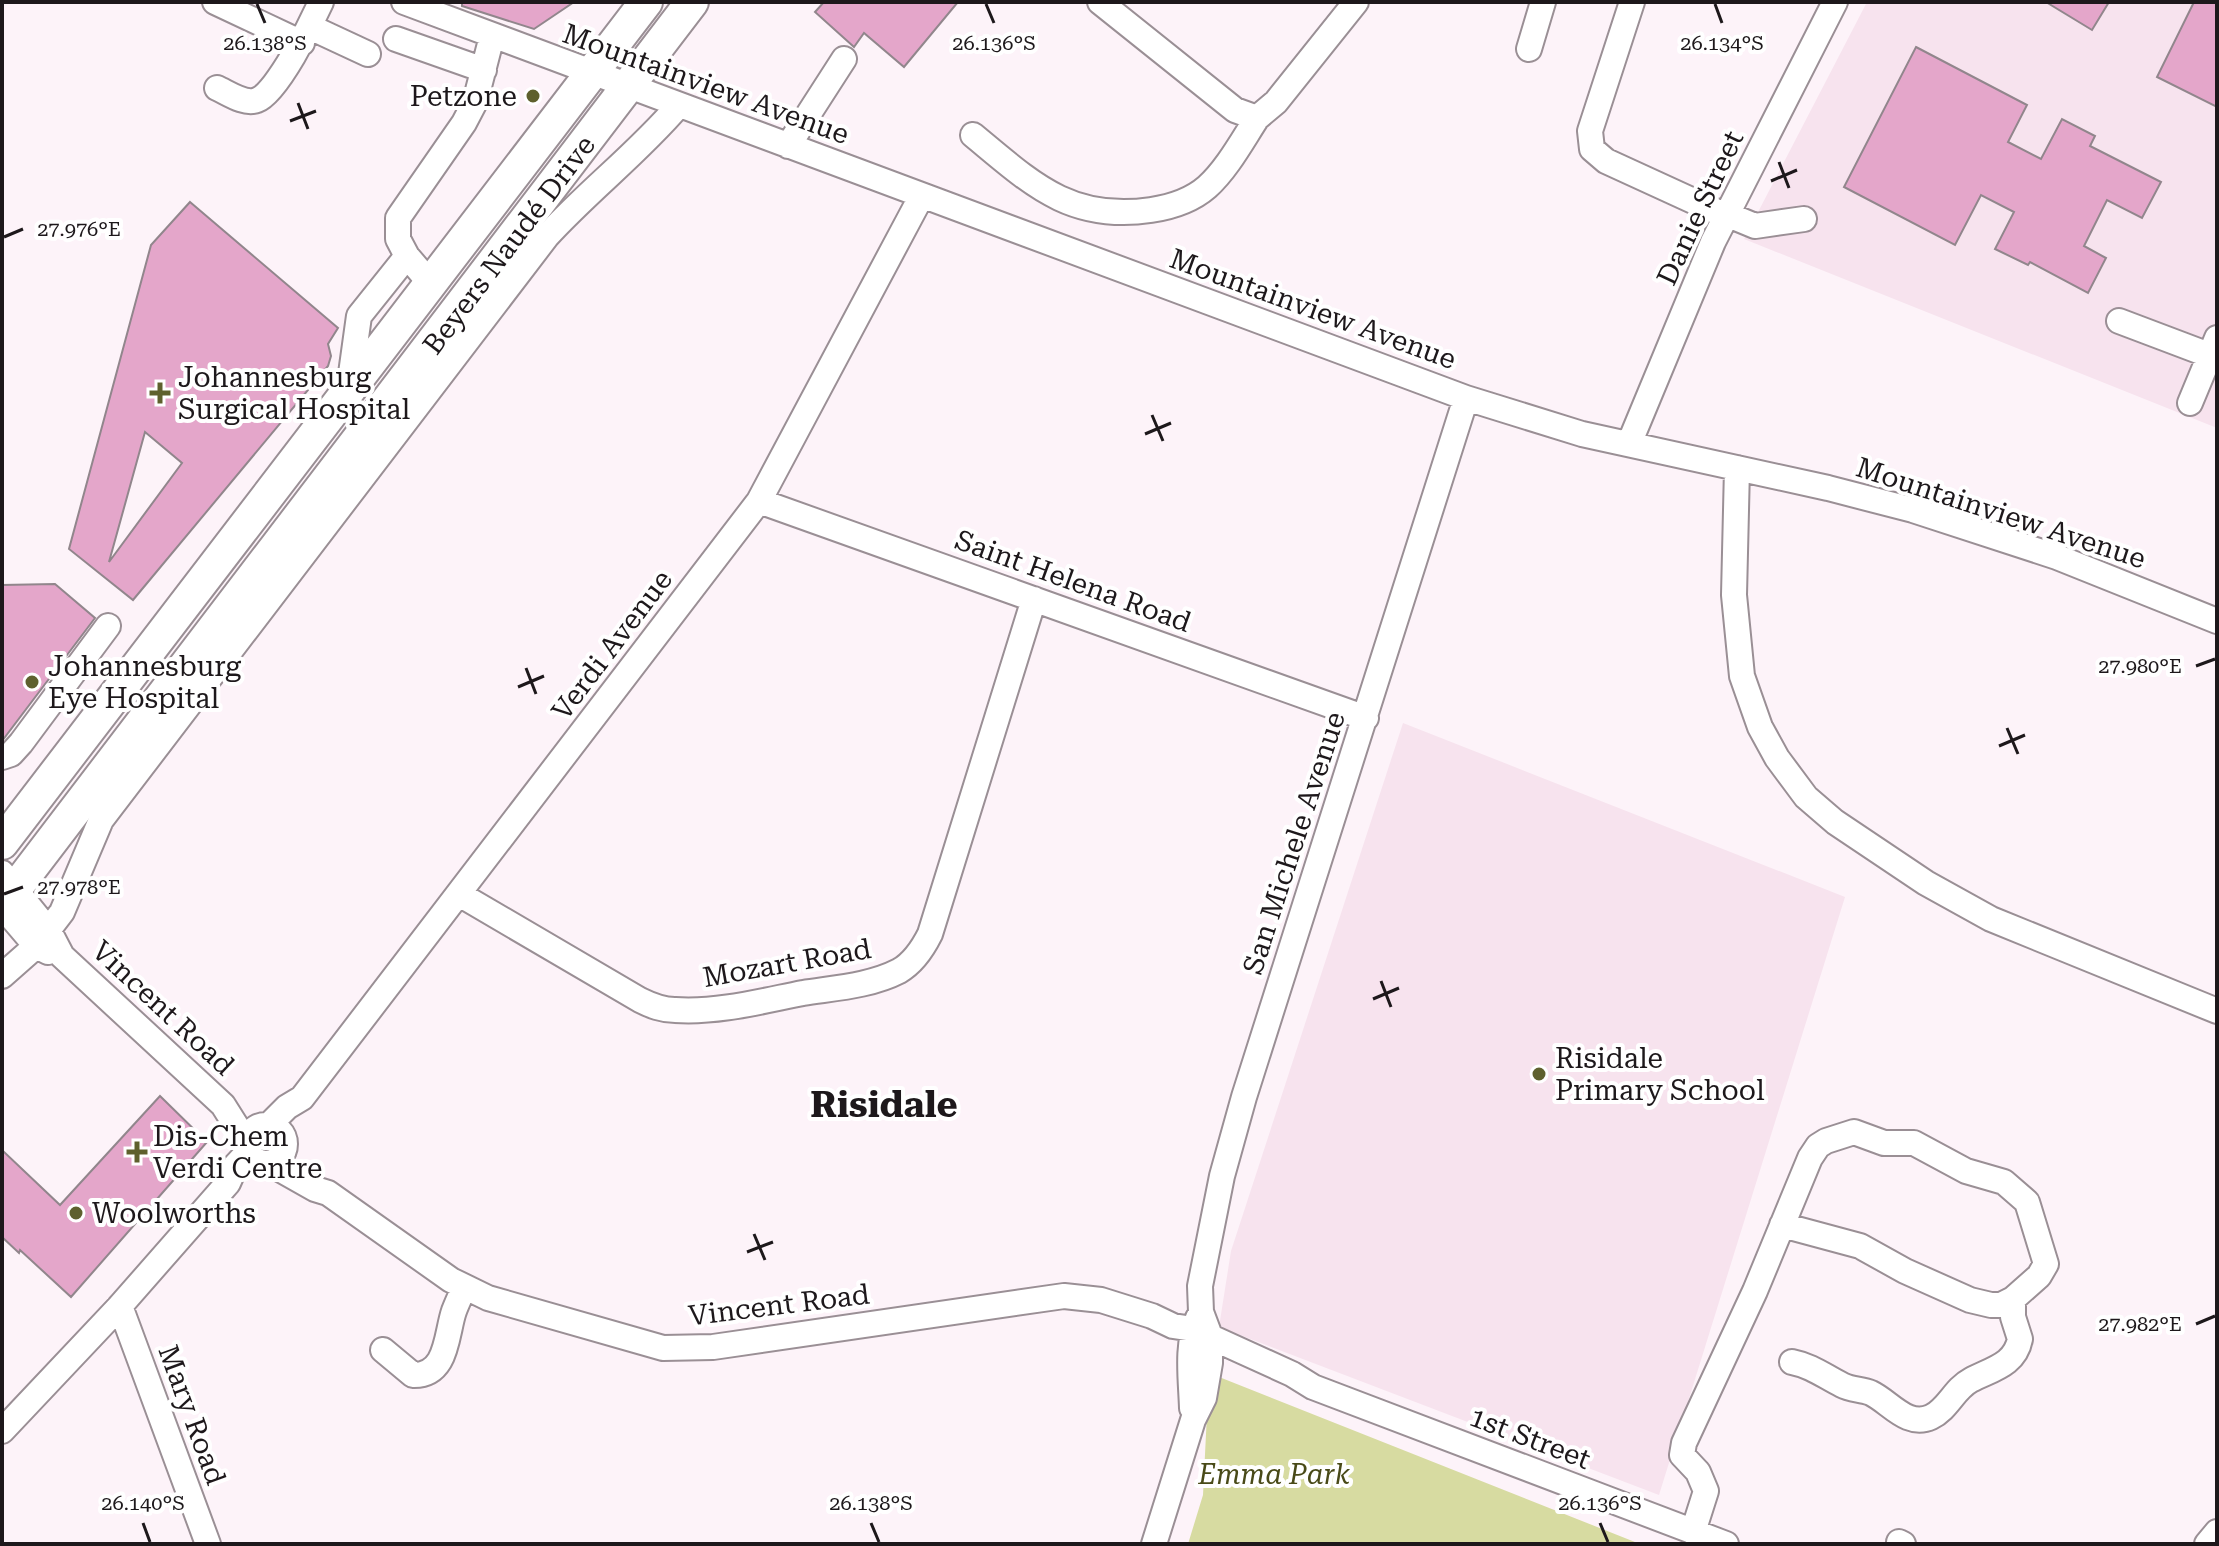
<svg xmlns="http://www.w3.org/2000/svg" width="2219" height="1546" viewBox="0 0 2219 1546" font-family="'Roboto Serif',serif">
	<rect width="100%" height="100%" fill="#fdf3f9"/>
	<path fill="#f7e3ee" d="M1867,2H2217V428L1744,239Z
		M1403,723L1845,897L1659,1495L1219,1327L1231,1251Z"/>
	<path fill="#d7dba1" d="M1209,1373L1640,1544H1188L1203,1495Z"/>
	<path fill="#e4a6ca" stroke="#91868c" stroke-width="2" fill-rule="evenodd" d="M462,2H574L534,29L462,6Z
		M824,2H958L904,67L864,33L854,47L815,12Z
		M2046,2H2109L2092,30Z
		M2194,2H2217V107L2157,77Z
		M1916,47L2027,105L2008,142L2041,159L2062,119L2095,136L2090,146L2161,182L2142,218L2107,200L2084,246L2106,258L2088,293L2030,262L2028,265L1995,249L2014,212L1981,195L1955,245L1844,187Z
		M190,202L338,328L328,344L331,356L328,366L133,600L69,549L151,245ZM145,432L182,463L109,562Z
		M55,584L95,618L2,741V585Z
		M160,1096L207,1142L71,1297L20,1250L19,1253L2,1237V1150L60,1205Z"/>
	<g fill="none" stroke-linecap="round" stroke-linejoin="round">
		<defs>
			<path id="minor" d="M215,2L302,43
				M404,2L1466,398L1582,434L1828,488L1913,510L2057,557L2217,621
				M1100,2L1235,110L1257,118L1276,102L1356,2
				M1632,2L1590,131L1592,149L1606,161L1726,216
				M310,27L368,54
				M396,39L484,70
				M1529,49L1543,2
				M217,88C228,93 245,105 257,100C277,93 312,22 321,2
				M973,135C1031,183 1070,222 1151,210C1171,207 1191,201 1207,187C1227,169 1242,141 1257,118
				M788,146L844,59
				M1726,214L1755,226L1804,219
				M430,283L407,256L398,239V218L464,123L475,102L492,36
				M2119,321L2209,355
				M349,388L359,316L407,256
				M2190,403L2217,338
				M1629,444L1713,242L1835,2
				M1737,468L1734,595L1742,676L1760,727L1777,758L1806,797L1835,822L1926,883L1991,919L2217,1011
				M759,501L1366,718
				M2,757L11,754L21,743L108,626
				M2,873L49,931L62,956L223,1105L247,1143
				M459,894L640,1000C652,1006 662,1010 675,1010C717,1013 762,1001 803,993C834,988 870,986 899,971C913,963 923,948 930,934L1034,599
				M2,906L36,946L48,952
				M2,976L36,946L62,912L101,820L547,236C589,190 638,153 678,106
				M269,1125L287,1107L302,1098L759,501L921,197
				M247 1144a19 19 0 1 1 38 0a19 19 0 1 1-38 0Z
				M269,1163L315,1189L328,1193L451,1280L488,1298L663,1348L713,1347L1064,1296L1101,1300L1152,1316L1173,1326L1193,1329L1292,1374L1313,1387L1726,1544
				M120,1306L208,1544
				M383,1350L413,1375C448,1376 446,1334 454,1311C457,1303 461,1295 464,1287
				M1792,1362C1812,1366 1824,1376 1842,1385C1851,1390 1862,1389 1871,1393C1890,1402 1907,1428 1931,1417C1948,1409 1954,1389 1971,1380C1992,1369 2015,1365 2020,1339L2013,1317V1299
				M1192,1408C1191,1378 1186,1345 1198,1318
				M2,1431L120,1306L228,1183L236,1165L249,1151
				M1693,1532L1706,1491L1698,1472L1682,1455L1684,1443L1755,1291L1810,1158L1818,1146L1826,1141L1854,1132L1884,1143H1914L1966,1171L2004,1182L2027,1202L2046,1264L2039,1276L2013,1299L2001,1305H1991L1970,1300L1905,1271L1860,1246L1782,1225
				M1899,1542L1903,1544
				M1154,1544L1193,1420L1204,1398L1210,1363V1336L1201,1312L1200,1286L1222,1176L1244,1097L1466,398
				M2207,1544L2217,1532"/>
			<path id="major" d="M2,843L646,2
				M2,906L692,2"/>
		</defs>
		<use href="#minor" stroke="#9a8f95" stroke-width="28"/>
		<use href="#major" stroke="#9a8f95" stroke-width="36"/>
		<use href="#minor" stroke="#fff" stroke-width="24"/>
		<use href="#major" stroke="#fff" stroke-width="32"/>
	</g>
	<path fill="none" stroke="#1d181b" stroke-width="3" d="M257,4L265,23M986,4L994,23M1715,4L1722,23M298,103L308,129M290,121L316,111M1779,162L1789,188M1771,181L1797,170M4,237L23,229M1152,415L1163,441M1145,434L1171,423M2196,666L2215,659M526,668L536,694M518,687L544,676M2007,728L2018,754M1999,746L2025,735M4,894L23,887M1381,981L1391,1007M1373,999L1399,988M754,1234L765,1260M747,1252L773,1242M2196,1324L2215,1316M143,1523L150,1542M871,1523L879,1542M1600,1523L1608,1542"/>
	<g fill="#5e602d" stroke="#fff" stroke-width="3">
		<circle cx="533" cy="96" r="8"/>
		<path d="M156 381h8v8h8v8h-8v8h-8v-8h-8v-8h8z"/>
		<circle cx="32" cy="682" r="8"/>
		<circle cx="1539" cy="1074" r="8"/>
		<path d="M133 1140h8v8h8v8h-8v8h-8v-8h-8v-8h8z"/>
		<circle cx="76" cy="1213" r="8"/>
	</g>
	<g text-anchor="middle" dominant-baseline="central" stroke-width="8" stroke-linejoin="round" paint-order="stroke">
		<g font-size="28" fill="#1d181b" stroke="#fff">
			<text transform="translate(706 84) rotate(20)">Mountainview Avenue</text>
			<text transform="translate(1700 208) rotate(-65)">Danie Street</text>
			<text transform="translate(509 245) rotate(-53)">Beyers Naudé Drive</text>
			<text transform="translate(1313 309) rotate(20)">Mountainview Avenue</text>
			<text transform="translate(2001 513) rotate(18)">Mountainview Avenue</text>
			<text transform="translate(1073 581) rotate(20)">Saint Helena Road</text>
			<text transform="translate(612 645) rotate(-53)">Verdi Avenue</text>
			<text transform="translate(1294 843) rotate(-72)">San Michele Avenue</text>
			<text transform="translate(787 963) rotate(-10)">Mozart Road</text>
			<text transform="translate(163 1008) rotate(43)">Vincent Road</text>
			<text transform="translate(779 1305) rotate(-7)">Vincent Road</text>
			<text transform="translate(192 1415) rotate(70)">Mary Road</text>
			<text transform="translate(1530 1438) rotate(21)">1st Street</text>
		</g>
		<g font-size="28" fill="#1d181b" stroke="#fff" text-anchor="start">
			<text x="517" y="96" text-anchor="end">Petzone</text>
			<text x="178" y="377">Johannesburg<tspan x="178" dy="32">Surgical Hospital</tspan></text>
			<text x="48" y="666">Johannesburg<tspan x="48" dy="32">Eye Hospital</tspan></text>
			<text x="1555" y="1058">Risidale<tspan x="1555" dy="32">Primary School</tspan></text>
			<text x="153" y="1136">Dis-Chem<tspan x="153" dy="32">Verdi Centre</tspan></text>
			<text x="92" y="1213">Woolworths</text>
		</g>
		<g font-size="28" font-style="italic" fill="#494a18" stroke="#fff">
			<text x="1274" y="1474">Emma Park</text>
		</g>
		<g font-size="36" font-weight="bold" fill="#1d181b" stroke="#fff">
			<text x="884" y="1105">Risidale</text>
		</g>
	</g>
	<g font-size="20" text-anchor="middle" fill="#1d181b" stroke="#fff" stroke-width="8" stroke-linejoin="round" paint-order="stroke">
		<text x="265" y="50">26.138°S</text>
		<text x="994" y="50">26.136°S</text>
		<text x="1722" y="50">26.134°S</text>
		<text x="79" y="236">27.976°E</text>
		<text x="2140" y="673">27.980°E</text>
		<text x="79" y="894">27.978°E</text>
		<text x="2140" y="1331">27.982°E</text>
		<text x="143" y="1510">26.140°S</text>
		<text x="871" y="1510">26.138°S</text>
		<text x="1600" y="1510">26.136°S</text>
	</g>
	<rect width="2219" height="1546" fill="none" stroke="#1d181b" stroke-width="8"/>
</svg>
